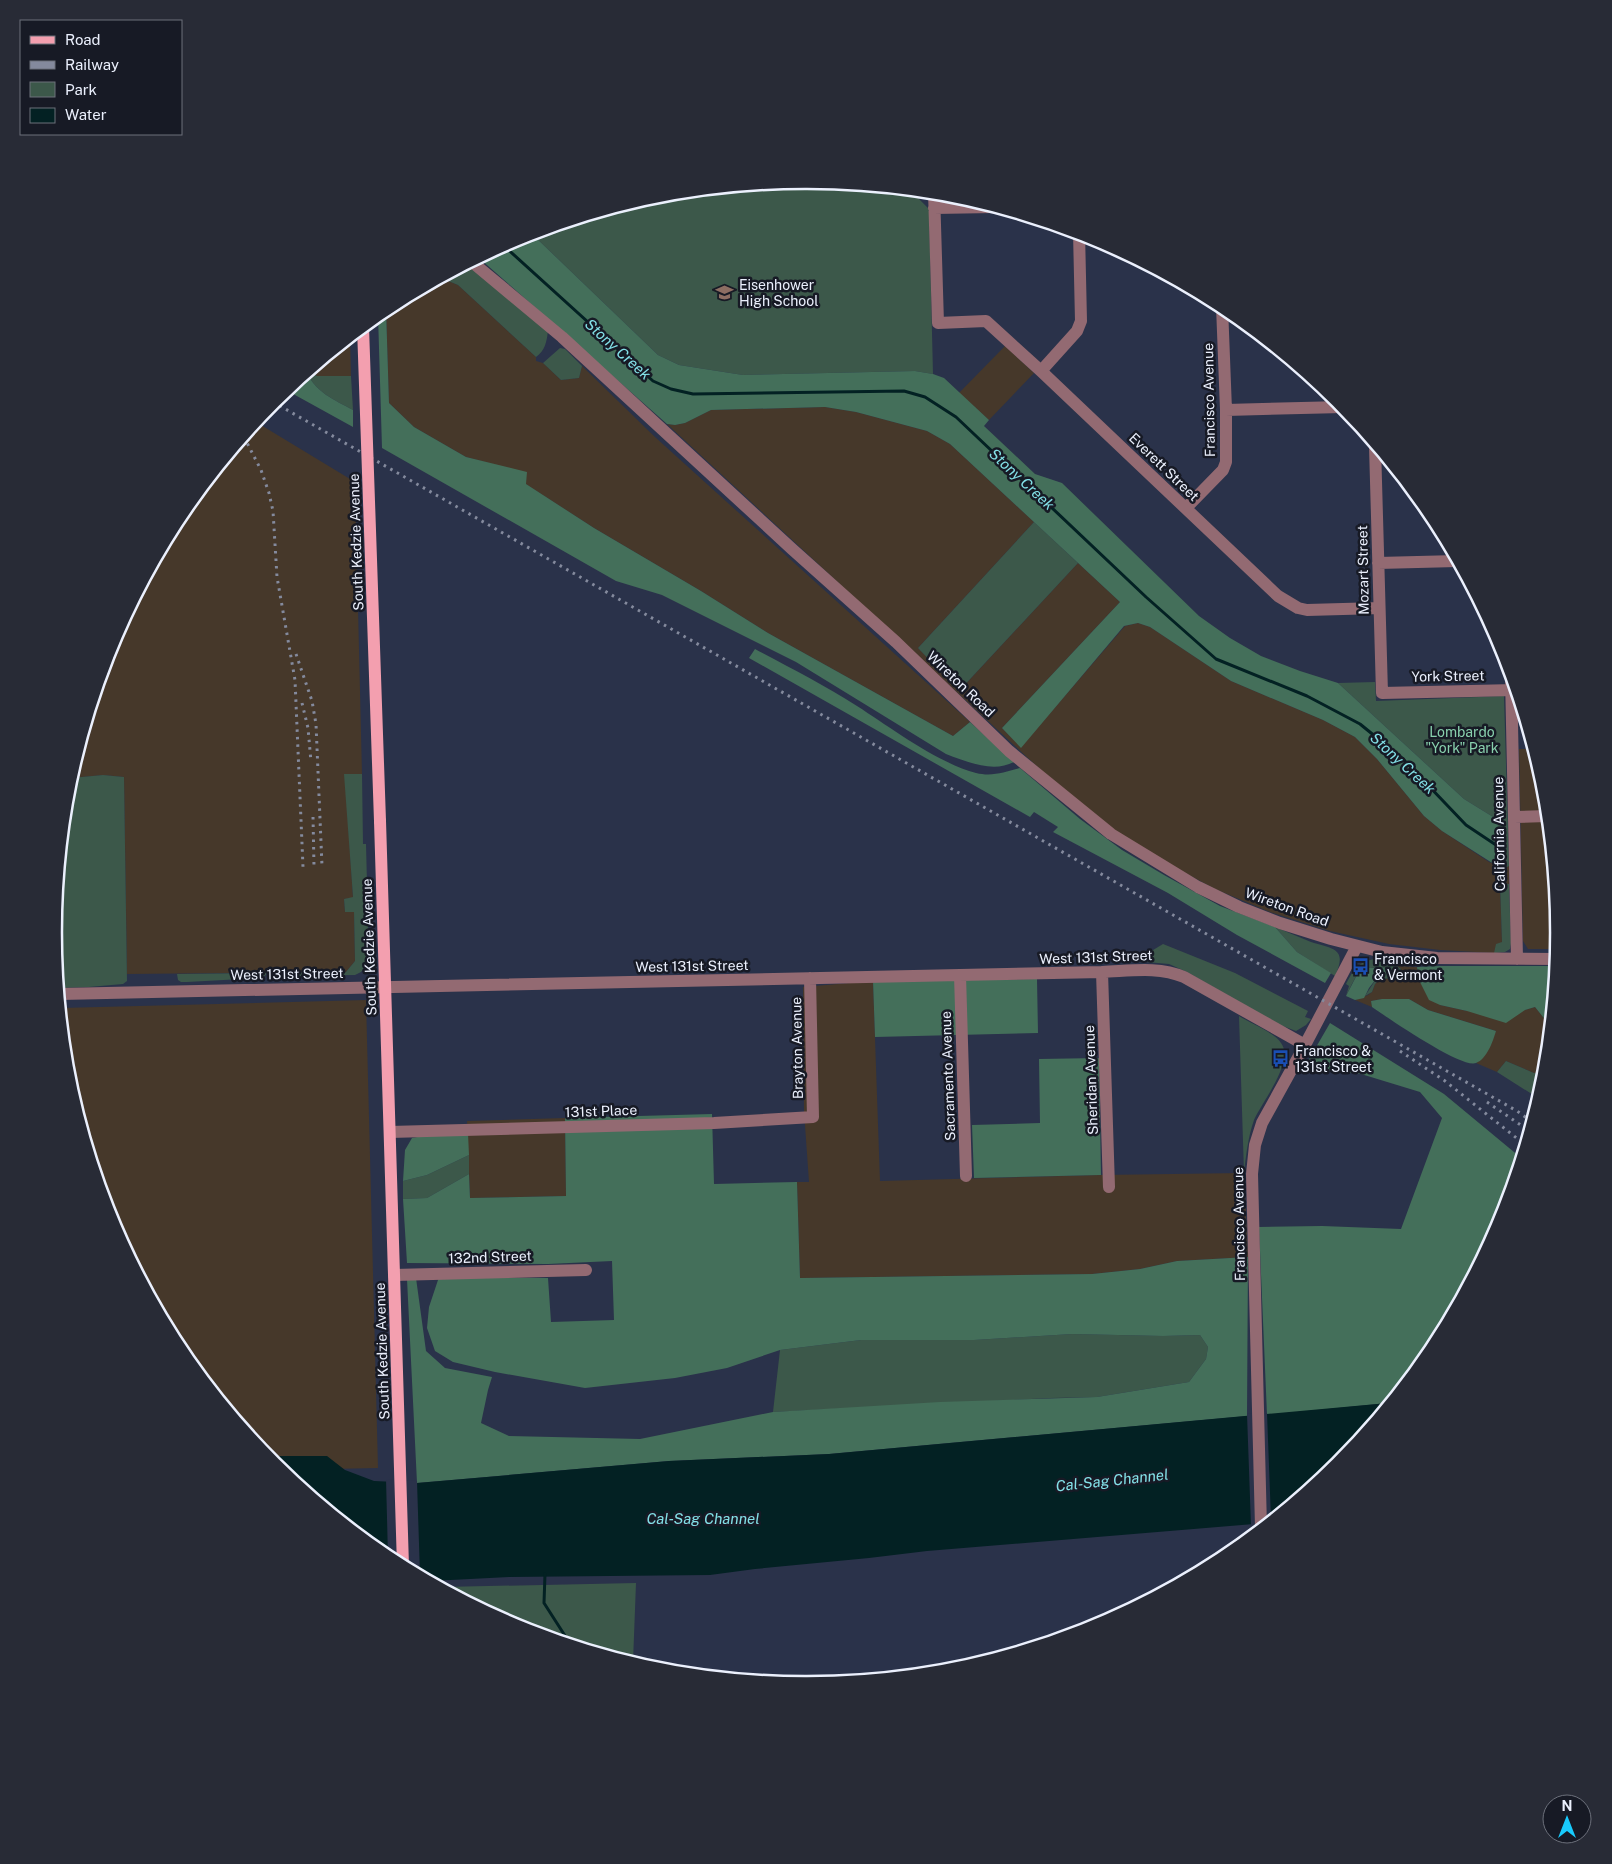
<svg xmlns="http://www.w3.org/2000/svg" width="1612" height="1864" viewBox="0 0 1612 1864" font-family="'Public Sans',sans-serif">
	<rect width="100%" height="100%" fill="#2a324a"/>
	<path fill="#46382a" d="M441,278L458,285L536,357V361L543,363L561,380L579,378L582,366L655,437L970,722L953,736L768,633L701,591L594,528L496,465L466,457L414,427L389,403L386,308Z
		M350,338L351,376H317L309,372Z
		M1005,346L1034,373L989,420L959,393Z
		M825,407L856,412L927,431L950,444L1034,522L918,648L960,690L1078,563L1120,602L1002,728L1021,747L1125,626L1138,623L1150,627L1231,681L1323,720L1355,737L1377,759L1424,816L1442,831L1489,862L1502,867L1509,866V884H1500L1502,942L1494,953L1440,950L1389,944L1330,931L1270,912L1215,889L1161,860L1112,830L1068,795L667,424L675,425L685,423L711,410Z
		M256,422L355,482L362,774H345L353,898L344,899L345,912H354L355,961L346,972L127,974L124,777L103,775L71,778L111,644L181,514Z
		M1519,749H1533L1544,786L1558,932L1557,949H1528L1523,941Z
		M1397,966L1417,967L1419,980L1440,1005L1467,1011L1525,1010L1535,1007L1547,1022L1549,1023L1543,1074L1534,1073L1506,1061L1497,1072L1476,1063L1481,1059L1496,1031L1428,1010L1409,999H1382L1371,1001L1372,1007L1355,1000L1368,995L1372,992L1375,984L1379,980L1400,976L1401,969Z
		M873,981L880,1181L1101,1175L1244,1173L1248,1257L1177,1261L1140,1269L1092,1274L800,1278L797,1182H809L804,1111L803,987Z
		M366,1000L378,1468L281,1470L274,1464L180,1350L111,1220L68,1078L61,1008Z
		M565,1118L566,1196L470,1198L467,1121Z"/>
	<path fill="#3c584a" d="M806,180L919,191V199L929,209L933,374L915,371L743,375L679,365L658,355L531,233L660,194Z
		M468,264L548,330C547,341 545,351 536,357L458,285L441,278Z
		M560,348L565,349L582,366L579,378L561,380L543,363Z
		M309,372L317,376H351L353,410C333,399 317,393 307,373Z
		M1034,522L1078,563L959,691L918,648Z
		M1375,682L1376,701L1504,696L1509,866L1507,867L1497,866L1498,820L1464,799L1338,683Z
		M344,774H362L363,844H366L369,962L361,972L355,975L287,976L283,975L281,972H346L355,961L354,912H345L344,899L353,897Z
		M103,775L124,777L127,981L123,984L89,987L59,988L54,932L68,785L71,778Z
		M1500,883L1509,884L1511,943L1510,949L1505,952L1494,953L1496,944L1502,942Z
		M1275,927C1287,932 1299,937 1311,942C1333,949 1348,948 1335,976L1297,952Z
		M1163,944L1235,973L1308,1011L1305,1017L1311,1019L1306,1025L1296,1031L1280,1025L1187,972L1169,964L1135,961Z
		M1374,959L1392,962L1401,969L1400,976L1379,980L1375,984L1372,992L1365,996L1376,979L1383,976L1385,968C1357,966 1358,973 1346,996L1349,986L1346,984C1354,969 1357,963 1374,959Z
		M266,973V975L260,978L187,982H181L178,980L177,974Z
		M1239,1016C1250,1023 1274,1032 1281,1043C1295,1061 1262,1102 1254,1120C1248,1137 1246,1156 1244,1173Z
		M1506,1061L1534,1073L1543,1074L1544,1072L1538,1098L1497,1072Z
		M469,1155V1174L427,1198L403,1199V1181L427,1175Z
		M1072,1334L1163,1336L1200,1335L1208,1347L1206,1359L1189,1382L1097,1397L1051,1398L773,1412L780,1350L861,1340H974Z
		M636,1583L633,1662L518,1627L443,1587Z"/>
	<path fill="#446f5a" d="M531,233L658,355L679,365L743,375L915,371L933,374L944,378L989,420L984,426L1035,474L1062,483L1199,616L1230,638L1261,656L1300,671L1338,683L1464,799L1498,820L1497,866L1442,831L1424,816L1377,759L1355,737L1323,720L1231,681L1150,627L1138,623L1124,626L1021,748L1002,728L1120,602L950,444L927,431L856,412L825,407L711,410L685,423L675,425L667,424L479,258L518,237Z
		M386,308L389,403L414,427L466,457L527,472L526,484L594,528L701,591L768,633L953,736L970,722L1014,762C993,773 967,762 946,754L796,662L662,595L616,581L382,448L378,315Z
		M307,373C317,393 333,399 353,410V427L286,390Z
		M755,649C789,667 824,685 857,706C891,728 938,763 976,773C992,777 1006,772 1020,768L1080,819L1122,850L1164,875L1220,906L1275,927L1297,952L1331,973L1325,983L1237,935L1168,893L1053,832L1058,827L1034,812L1030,817L749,658Z
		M1440,966H1555L1549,1023L1547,1022L1535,1007L1525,1010L1506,1023L1467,1011L1440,1005L1429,1000L1419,980L1417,967Z
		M1364,968H1385L1386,973L1376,979L1369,988L1364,998L1355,1000L1346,996L1359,971Z
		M1037,979L1038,1033L875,1037L873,981Z
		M1382,999H1409L1428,1010L1496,1031C1493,1041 1487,1059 1476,1063C1462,1069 1388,1018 1372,1007L1371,1001Z
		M1330,1023L1444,1094L1520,1157L1501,1220L1431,1350L1388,1403L1267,1415L1259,1227L1322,1226L1401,1229L1442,1118L1420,1092L1361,1074L1304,1068Z
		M1099,1058L1101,1175L974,1178L972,1125L1040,1123L1039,1059Z
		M712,1114L714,1184L797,1182L800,1278L1092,1274L1140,1269L1177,1261L1248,1257L1247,1416L829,1454L669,1461L417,1483L407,1279L416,1278L426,1351L445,1368L492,1377L488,1390L481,1423L509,1436L640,1439L773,1412L940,1402L1097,1397L1189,1382L1206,1359L1208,1347L1200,1335L1163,1336L1072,1334L974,1340H861L780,1350L727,1368L675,1378L585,1388L495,1372L453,1362L435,1351L427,1328L429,1307L439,1277L548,1278L551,1322L614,1320L612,1261L548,1264L407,1263L403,1199L427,1198L469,1174L470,1198L566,1196L565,1118Z
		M468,1133L469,1155L427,1175L403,1181L405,1150L412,1138L429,1135Z"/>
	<path fill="#032123" d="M1388,1403L1338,1464L1266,1523L927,1551L869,1558L755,1569L710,1575L509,1577L431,1581L388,1557L274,1464L267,1456H327L345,1470L374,1481L417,1483L669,1461L829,1454Z"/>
	<path fill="#2a324a" d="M1267,1413L1271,1519L1263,1526H1251L1247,1414Z
		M386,1479L417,1481L420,1575L388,1557Z"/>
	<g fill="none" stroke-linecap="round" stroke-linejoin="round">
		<path stroke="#032123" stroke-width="3" d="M503,245L653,381L671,389L693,394L904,391L925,397L956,417L1146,597L1216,659L1307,696L1360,724L1403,759L1466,825L1496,845
			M545,1574L544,1603L569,1642"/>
		<path stroke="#936a72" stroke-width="12" d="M934,192L938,323L986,321L1041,371L1278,596L1298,608L1307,610L1379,608
			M934,208L994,207
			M472,262L562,337L792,549L896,642L1009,751L1111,834L1198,887L1239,907L1280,923L1331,939L1382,952L1437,958L1556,959
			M1041,371L1077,331L1081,321L1079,232
			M1226,410L1343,407
			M1375,446L1382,693L1515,690
			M1186,508L1223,470L1226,462V410L1222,306
			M1378,563L1457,561
			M1511,677L1517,959
			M1514,817L1547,816
			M1102,972L1109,1187
			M960,975L966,1176
			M60,994L1102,972C1130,971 1158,966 1184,977L1305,1045
			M390,1132L714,1123L813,1117L810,978
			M394,1275L586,1270
			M1261,1527L1252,1174L1255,1145L1262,1123L1305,1045L1357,946"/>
		<path stroke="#f39faf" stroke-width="12" d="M380,821L403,1566"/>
		<path stroke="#848a9d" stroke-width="3" stroke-dasharray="2.5 5" stroke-linecap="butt" d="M273,402L1517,1111L1531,1121
			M244,437L261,470L269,493L273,511L277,577L295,680L303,867
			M296,654L312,701L316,724L322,866
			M302,703L308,728L311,762
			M313,817L314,867
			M1400,1051L1445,1081L1524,1144
			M1487,1102L1528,1130"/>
		<path stroke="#f39faf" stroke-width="12" d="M363,327L380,821"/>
	</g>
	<defs>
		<symbol id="school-bare" viewBox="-9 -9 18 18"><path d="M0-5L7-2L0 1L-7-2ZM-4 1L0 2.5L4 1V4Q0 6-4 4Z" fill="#8d6e63" stroke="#171a25" stroke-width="2.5" paint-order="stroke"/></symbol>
		<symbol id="bus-bare" viewBox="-9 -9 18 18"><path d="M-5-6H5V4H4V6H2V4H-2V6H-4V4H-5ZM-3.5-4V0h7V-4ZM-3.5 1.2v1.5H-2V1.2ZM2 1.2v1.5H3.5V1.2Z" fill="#1a4fb4" stroke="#171a25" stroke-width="2.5" paint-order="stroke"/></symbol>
	</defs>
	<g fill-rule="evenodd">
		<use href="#school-bare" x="712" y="280" width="25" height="25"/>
		<use href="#bus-bare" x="1348" y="954" width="25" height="25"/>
		<use href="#bus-bare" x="1268" y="1046" width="25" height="25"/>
	</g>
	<g text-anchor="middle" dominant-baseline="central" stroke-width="5" stroke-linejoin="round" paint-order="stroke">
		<g font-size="14" fill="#ebf0fd" stroke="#171a25" text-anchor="start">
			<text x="739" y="285">Eisenhower<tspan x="739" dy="16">High School</tspan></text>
			<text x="1374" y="959">Francisco<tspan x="1374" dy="16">&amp; Vermont</tspan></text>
			<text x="1295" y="1051">Francisco &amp;<tspan x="1295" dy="16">131st Street</tspan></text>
		</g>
		<g font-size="14" fill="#ebf0fd" stroke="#171a25">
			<text transform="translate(1209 400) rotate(-91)">Francisco Avenue</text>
			<text transform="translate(1164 467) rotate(44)">Everett Street</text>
			<text transform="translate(356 542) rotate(-92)">South Kedzie Avenue</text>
			<text transform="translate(1363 570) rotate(-91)">Mozart Street</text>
			<text transform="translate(1448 676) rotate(-1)">York Street</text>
			<text transform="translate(961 684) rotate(44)">Wireton Road</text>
			<text transform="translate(1499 834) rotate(-91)">California Avenue</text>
			<text transform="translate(1287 907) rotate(20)">Wireton Road</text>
			<text transform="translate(369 947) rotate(-92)">South Kedzie Avenue</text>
			<text transform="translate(1096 957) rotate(-2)">West 131st Street</text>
			<text transform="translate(692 966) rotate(-1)">West 131st Street</text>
			<text transform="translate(287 974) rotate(-1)">West 131st Street</text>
			<text transform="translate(797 1048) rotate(-91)">Brayton Avenue</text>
			<text transform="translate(948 1076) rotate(-92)">Sacramento Avenue</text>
			<text transform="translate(1091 1080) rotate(-92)">Sheridan Avenue</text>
			<text transform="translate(601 1111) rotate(-2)">131st Place</text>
			<text transform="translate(1239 1224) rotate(-91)">Francisco Avenue</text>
			<text transform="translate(490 1257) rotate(-2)">132nd Street</text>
			<text transform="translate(382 1351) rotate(-92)">South Kedzie Avenue</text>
		</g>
		<g font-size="14" fill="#88d0ad" stroke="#171a25">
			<text x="1462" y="732">Lombardo<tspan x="1462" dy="16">"York" Park</tspan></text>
		</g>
		<g font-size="15" font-style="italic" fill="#83e0e7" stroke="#171a25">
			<text transform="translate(618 349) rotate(42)">Stony Creek</text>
			<text transform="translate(1022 479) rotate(43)">Stony Creek</text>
			<text transform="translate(1403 763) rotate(43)">Stony Creek</text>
			<text transform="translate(1112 1480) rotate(-6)">Cal-Sag Channel</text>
			<text x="703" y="1518">Cal-Sag Channel</text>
		</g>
	</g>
	<path d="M0 0H1612V1864H0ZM805 189H807A743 743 0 0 1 1550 932V933A743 743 0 0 1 807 1676H805A743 743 0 0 1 62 933V932A743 743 0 0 1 805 189Z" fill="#282b36" fill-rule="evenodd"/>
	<path fill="none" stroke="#ebf0fd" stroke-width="2.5" d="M805 189H807A743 743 0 0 1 1550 932V933A743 743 0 0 1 807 1676H805A743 743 0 0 1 62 933V932A743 743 0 0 1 805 189Z"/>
	<rect x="20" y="20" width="162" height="115" fill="#171a25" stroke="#6c707b"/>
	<rect x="30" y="36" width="25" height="8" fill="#f39faf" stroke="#6c707b"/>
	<text x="65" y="45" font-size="15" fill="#ebf0fd">Road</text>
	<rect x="30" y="61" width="25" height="8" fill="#848a9d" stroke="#6c707b"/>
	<text x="65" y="70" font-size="15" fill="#ebf0fd">Railway</text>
	<rect x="30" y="82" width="25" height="15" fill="#3c584a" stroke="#6c707b"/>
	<text x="65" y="95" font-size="15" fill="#ebf0fd">Park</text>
	<rect x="30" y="108" width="25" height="15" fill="#032123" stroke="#6c707b"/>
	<text x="65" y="120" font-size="15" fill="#ebf0fd">Water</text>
	<g transform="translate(1567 1819)"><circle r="24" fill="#171a25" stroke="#6c707b"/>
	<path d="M0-4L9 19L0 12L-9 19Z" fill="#18cafc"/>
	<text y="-8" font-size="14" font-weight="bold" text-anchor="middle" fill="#ebf0fd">N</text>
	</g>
</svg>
